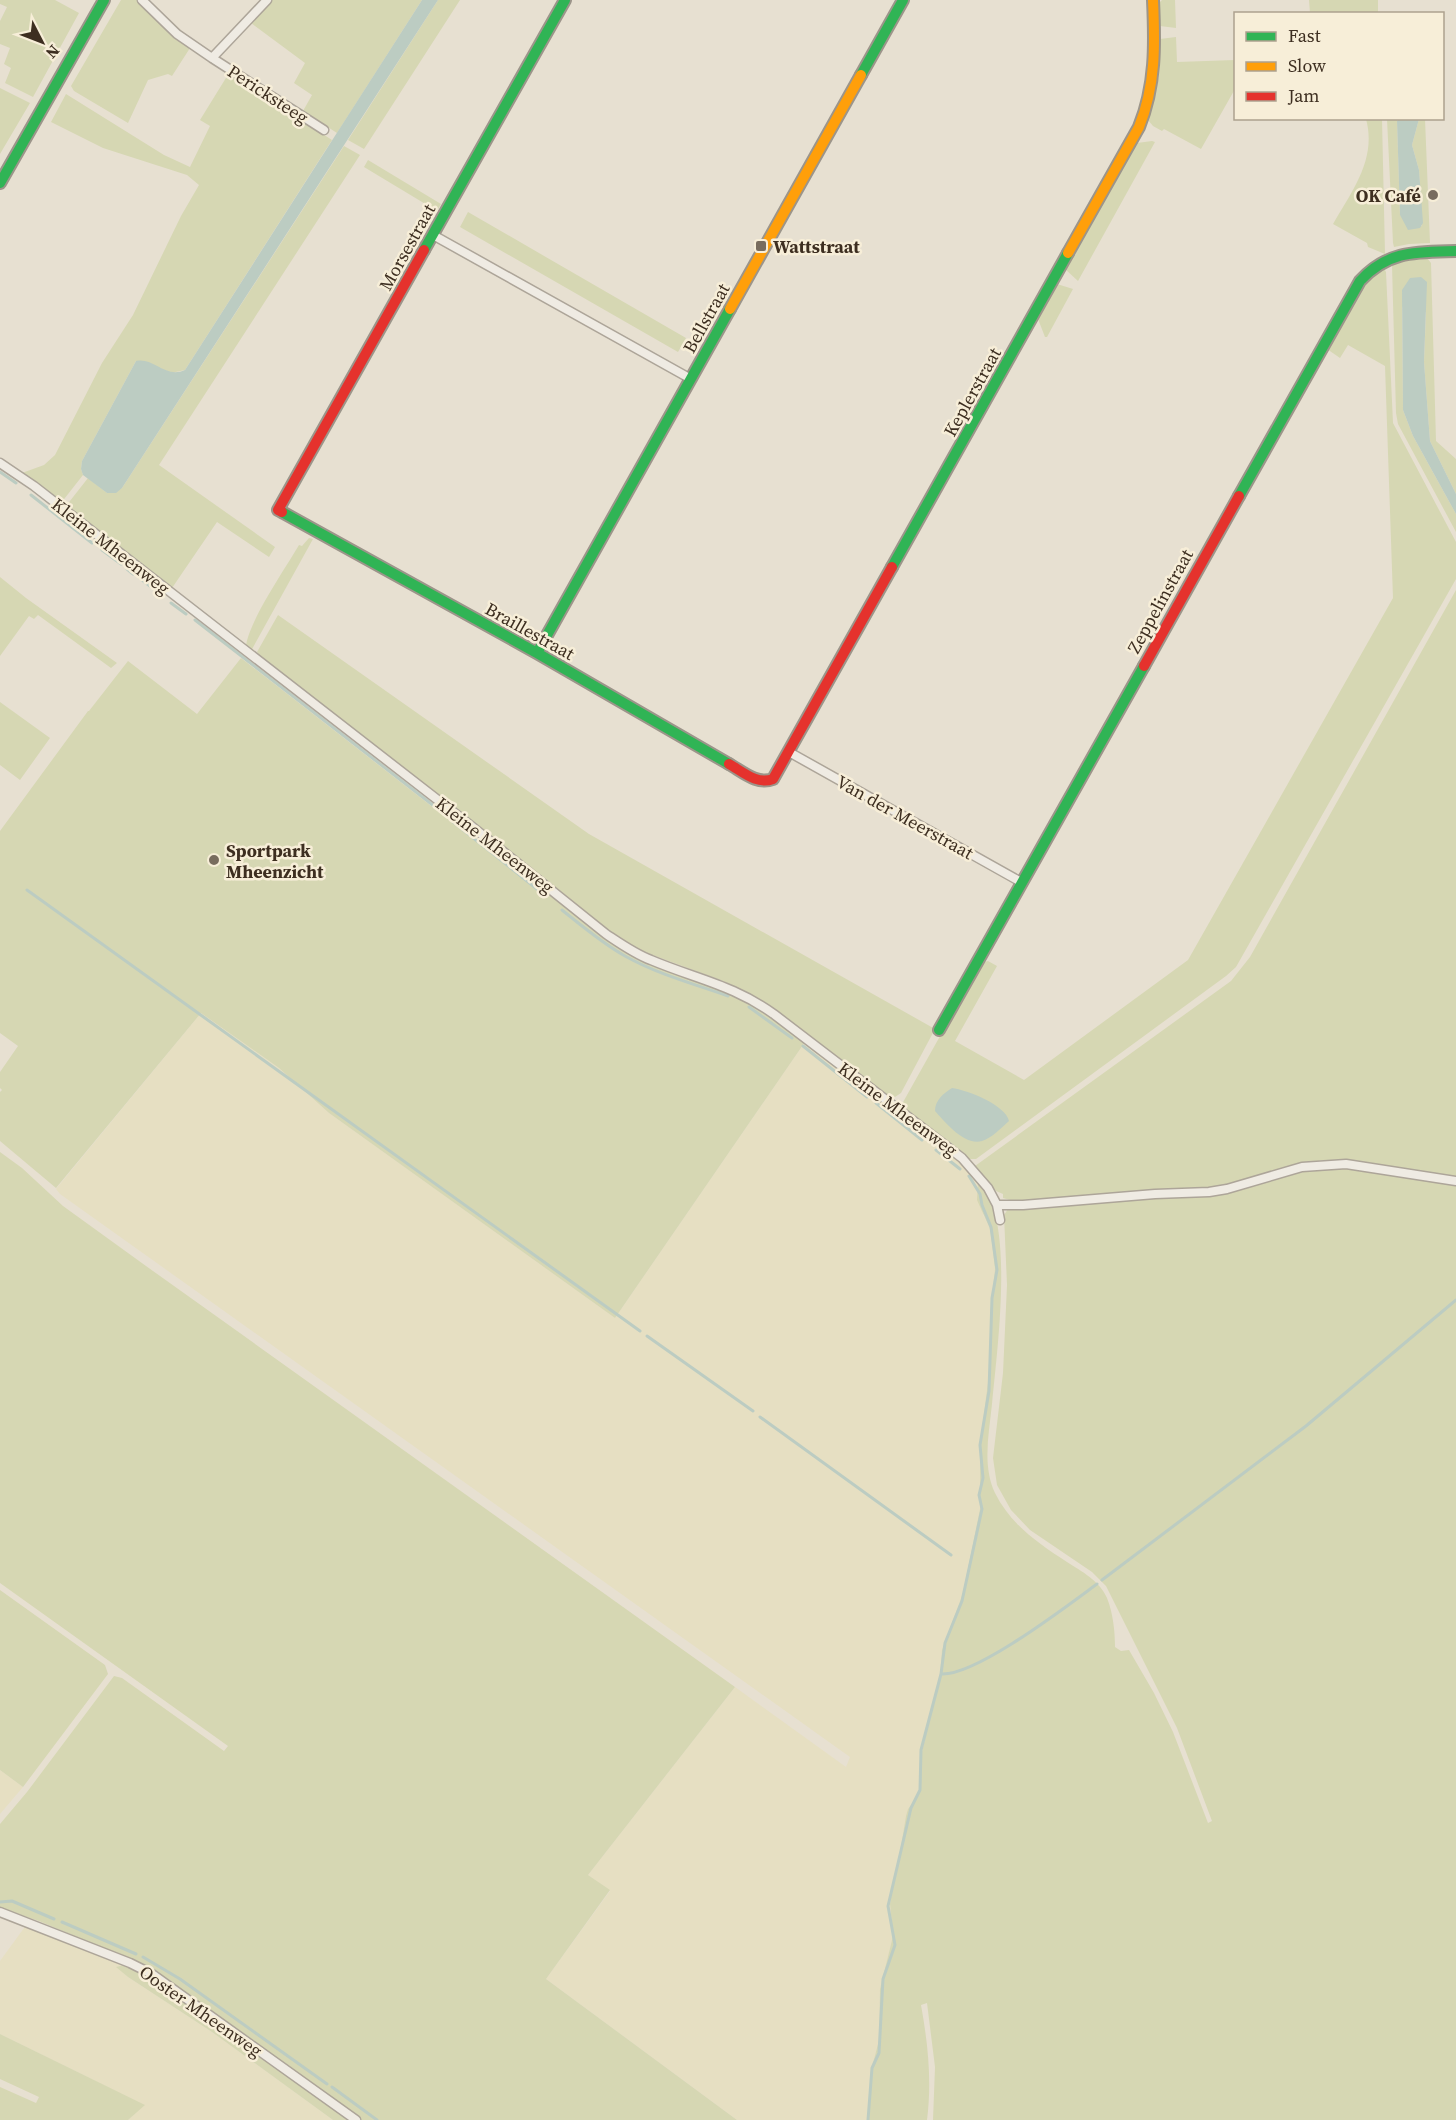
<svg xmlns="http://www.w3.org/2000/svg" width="1456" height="2120" viewBox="0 0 1456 2120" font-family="'Source Serif 4',serif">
	<rect width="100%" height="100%" fill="#e7e0d1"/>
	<path fill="#e6dfc2" d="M201,1013L279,1068L329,1113L615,1318L805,1042L967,1168L978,1181L983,1215L990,1229L995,1269L991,1305L989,1374L980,1445V1509L963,1593L942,1650L940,1678L921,1755L919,1795L908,1809L906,1816L896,1876L892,1889L890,1904L893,1936L880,1989L879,2040L870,2075L869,2120H737L546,1979L610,1891L588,1875L735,1687L846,1767L850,1757L60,1194L56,1189Z
		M0,1770L23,1787L0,1814Z
		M27,1924L128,1964L117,1967L128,1977L212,2032L333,2120H128L144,2105L0,2034V1961Z"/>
	<path fill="#d6d7b3" d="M0,0H55L79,13L33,97L5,83L11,68L4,64L10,48L0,44V21L7,7L0,4Z
		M121,0H137L175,37L190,48L172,76L168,74L148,80L128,123L74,91L71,86Z
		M270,0H422L337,133L303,111L312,95L294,83L305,63L251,23Z
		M438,0H460L364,149L348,140Z
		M1162,0H1175L1176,28L1160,26L1159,3Z
		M1309,0H1378V13H1310Z
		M1176,37L1177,62L1235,60V89L1201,149L1164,129L1162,131L1153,126L1148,120L1159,76L1160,39Z
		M229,73L332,140L185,370L171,373L136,361L82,461L81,469L83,475L61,503L22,473L44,465L55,455L102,363L133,315L181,216L199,185L187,175L103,148L51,122L66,94L164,155L190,167L210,126L200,120Z
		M0,88L30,103L0,154Z
		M1366,119H1382L1385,254L1368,247L1367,243L1333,224C1352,191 1377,159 1366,119Z
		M1387,119H1399L1397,121L1400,215L1422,226L1419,170L1412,145L1419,119H1425L1430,243L1409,244L1394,247L1393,243Z
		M1152,141L1155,142L1078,281L1065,269L1137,143Z
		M344,146L360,155L159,465L275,547L269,557L217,522L172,588L66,506L88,478L107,493L122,488Z
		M368,160L441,204L437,211L364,167Z
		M468,212L686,338L678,352L460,227Z
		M1427,258L1431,263L1436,441L1456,459V494L1430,441L1424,362L1426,312L1402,307L1403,410L1413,436L1456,514V532L1398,424L1396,413L1392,265L1395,261Z
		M1383,267L1386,272L1393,423L1456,542V579L1236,967L1226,976L976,1159H967L902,1108V1104L981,963L988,961L997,966L955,1041L1024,1080L1188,960L1393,598L1385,366L1348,345L1340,358L1327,349C1343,321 1356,286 1383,267Z
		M1057,284L1073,289L1047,337H1045L1038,319Z
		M309,538L313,539L251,651L246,646C249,621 285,569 299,545L302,546Z
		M0,577L26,598L117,663L111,668L38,615L34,619L29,616L0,656Z
		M1456,590V1177L1352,1160H1322L1222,1188L1017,1202L1003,1198V1194L996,1191L975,1166L1231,981L1250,957Z
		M278,615L589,834L935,1029L901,1093L895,1097L886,1096L759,999L723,981L639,950L611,932L543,877L259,655L257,652Z
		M241,658L466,833L511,861L604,938L626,952L708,982L762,1009L805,1042L615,1318L329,1113L279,1068L201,1013L56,1188L0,1141V1092L2,1090L0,1088V1072L18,1046L0,1033V831L88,711H89L128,661L197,714Z
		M0,702L50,738L20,780L0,765Z
		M0,1152L22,1168L63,1206L146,1266L735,1687L588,1875L610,1890L546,1979L737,2120H361L237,2031L131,1960L39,1921L0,1908V1824L27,1792L114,1676L122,1678L224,1751L228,1746L0,1583Z
		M1337,1167L1456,1183V2120H933L935,2067L927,2003L921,2005C928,2044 932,2081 927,2120H869L870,2075L879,2040L880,1989L893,1936L890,1904L892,1889L896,1876L906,1816L908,1809L919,1795L921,1755L940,1678L942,1650L963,1593L980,1509V1445L989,1374L991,1305L995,1269L990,1229L977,1200L978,1181C983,1189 988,1196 992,1205C1010,1251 997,1353 992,1404C989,1434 982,1465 995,1493C1011,1525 1038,1543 1067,1562C1081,1571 1100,1581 1107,1598C1113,1613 1115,1631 1115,1647L1121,1651L1129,1650L1154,1693L1173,1732L1208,1823L1212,1821L1177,1728L1106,1586L1092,1572L1030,1530L1011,1510L997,1485L993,1458L1003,1373L1007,1285L1004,1215L1008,1209L1048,1204L1213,1195L1311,1170Z
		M0,1590L105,1665L108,1674L23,1787L0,1770Z
		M128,1964L150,1976L352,2120H333L212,2032L128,1977L116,1967Z
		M0,2034L145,2105L128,2120H0V2087L36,2103L39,2097L0,2079Z"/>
	<path fill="#bcccc2" d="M422,0H438L122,488L116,493H107L83,475L81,469L82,461L136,361C154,357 165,379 185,370Z
		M1399,119H1419L1412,145L1419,170L1423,223L1420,228L1408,230L1400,215L1397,121Z
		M1421,277L1427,282L1424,362L1430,441L1456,494V514L1413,436L1403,410L1402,290L1410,278Z
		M952,1088C967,1090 1006,1105 1009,1121C1001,1128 992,1138 982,1141C964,1146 945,1122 935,1111C935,1100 944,1093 952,1088Z"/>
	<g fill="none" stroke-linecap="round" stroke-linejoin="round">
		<path stroke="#bcccc2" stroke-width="3" d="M0,472L16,483
			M31,495L92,543
			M102,550L121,564
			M127,569L133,574
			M142,580L163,596
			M171,603L186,614
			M195,620L443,813
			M452,821L542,893
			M27,890L640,1331
			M562,910C582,926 602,943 625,956C657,974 694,984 728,996
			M749,1007L792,1038
			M803,1046L867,1097
			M876,1103L922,1140
			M936,1150L960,1169
			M647,1336L753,1411
			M760,1417L951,1555
			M1102,1580L1306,1426L1456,1300
			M941,1674C976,1676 1067,1606 1097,1584
			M0,1902L12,1901L54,1919
			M62,1922L136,1954
			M143,1957L180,1979L327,2084
			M332,2087L377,2120
			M868,2120L872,2068L879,2053L883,1979L895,1945L888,1906L911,1808L920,1790L921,1750L941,1674L945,1643L962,1601L982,1509L979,1495L983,1478L980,1445L989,1391L992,1298L997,1270L991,1227L982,1205L980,1194L969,1176"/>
		<defs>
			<path id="street" d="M142,0L177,34L212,58L267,0
				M212,58L324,130
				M433,235L691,379
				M0,463L34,486L470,825L606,934C621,944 635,954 651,960C696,979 734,985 775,1015L962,1158L988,1188L997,1205L1000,1220
				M789,752L1021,882
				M997,1205H1023L1155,1194L1209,1192L1227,1189L1302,1167L1346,1164L1456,1181
				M0,1912L130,1963L152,1974L356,2120"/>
			<path id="fast" d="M861,75L903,0
				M0,183L104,0
				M424,250L565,0
				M1239,496L1360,281C1388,250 1417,252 1456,251
				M282,512L537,653L729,764
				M892,567L1068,253
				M537,653L730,309
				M939,1030L1144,666"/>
			<path id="slow" d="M1068,253L1139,127C1156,85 1155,44 1153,0
				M730,309L861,75"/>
			<path id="jam" d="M282,512L278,510L424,250
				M1144,666L1239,496
				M729,764C743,772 757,785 773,779L892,567"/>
		</defs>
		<use href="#street" stroke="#ada599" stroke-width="11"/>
		<use href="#fast" stroke="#9c958a" stroke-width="14"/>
		<use href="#slow" stroke="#9c958a" stroke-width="14"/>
		<use href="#jam" stroke="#9c958a" stroke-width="14"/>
		<use href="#street" stroke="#efebe3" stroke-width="8"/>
		<use href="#fast" stroke="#30b455" stroke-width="10"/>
		<use href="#slow" stroke="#ff9f0a" stroke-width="10"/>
		<use href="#jam" stroke="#e5322d" stroke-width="10"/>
	</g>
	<g fill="#786c5e" stroke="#f7eed8" stroke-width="2">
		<circle cx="1433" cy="195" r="6"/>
		<rect x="755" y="240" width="12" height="12" rx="3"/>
		<circle cx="214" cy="860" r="6"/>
	</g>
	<g text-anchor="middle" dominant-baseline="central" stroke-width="5" stroke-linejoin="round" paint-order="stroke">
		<g font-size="18" fill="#3d2e20" stroke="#f7eed8">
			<text transform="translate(268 94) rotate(33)">Pericksteeg</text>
			<text transform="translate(407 247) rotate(-61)">Morsestraat</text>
			<text transform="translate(706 318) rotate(-61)">Bellstraat</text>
			<text transform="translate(972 392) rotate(-61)">Keplerstraat</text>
			<text transform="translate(111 546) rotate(38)">Kleine Mheenweg</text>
			<text transform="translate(1160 601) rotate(-61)">Zeppelinstraat</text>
			<text transform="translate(530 631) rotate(29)">Braillestraat</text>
			<text transform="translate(905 817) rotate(29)">Van der Meerstraat</text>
			<text transform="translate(495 845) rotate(38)">Kleine Mheenweg</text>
			<text transform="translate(898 1109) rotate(37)">Kleine Mheenweg</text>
			<text transform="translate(201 2011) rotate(35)">Ooster Mheenweg</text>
		</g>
		<g font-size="18" font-weight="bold" fill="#3d2e20" stroke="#f7eed8" text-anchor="start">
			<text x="1421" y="195" text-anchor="end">OK Café</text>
			<text x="773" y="246">Wattstraat</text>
			<text x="226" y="850">Sportpark<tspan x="226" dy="21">Mheenzicht</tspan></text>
		</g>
	</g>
	<rect x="1234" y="12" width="210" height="108" fill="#f7eed8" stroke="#ada18e" stroke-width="1.5"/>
	<rect x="1246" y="32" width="30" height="9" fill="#30b455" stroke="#ada18e" stroke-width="1.5"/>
	<text x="1288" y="42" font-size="18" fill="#3d2e20">Fast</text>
	<rect x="1246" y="62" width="30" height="9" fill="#ff9f0a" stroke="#ada18e" stroke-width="1.5"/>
	<text x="1288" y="72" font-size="18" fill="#3d2e20">Slow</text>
	<rect x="1246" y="92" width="30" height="9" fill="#e5322d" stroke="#ada18e" stroke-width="1.5"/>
	<text x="1288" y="102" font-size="18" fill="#3d2e20">Jam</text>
	<g transform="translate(42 42) rotate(132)" stroke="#f7eed8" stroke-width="4.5" paint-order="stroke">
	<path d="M0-4.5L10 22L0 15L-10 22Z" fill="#3d2e20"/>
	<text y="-9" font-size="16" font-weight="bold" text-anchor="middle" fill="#3d2e20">N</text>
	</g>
</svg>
